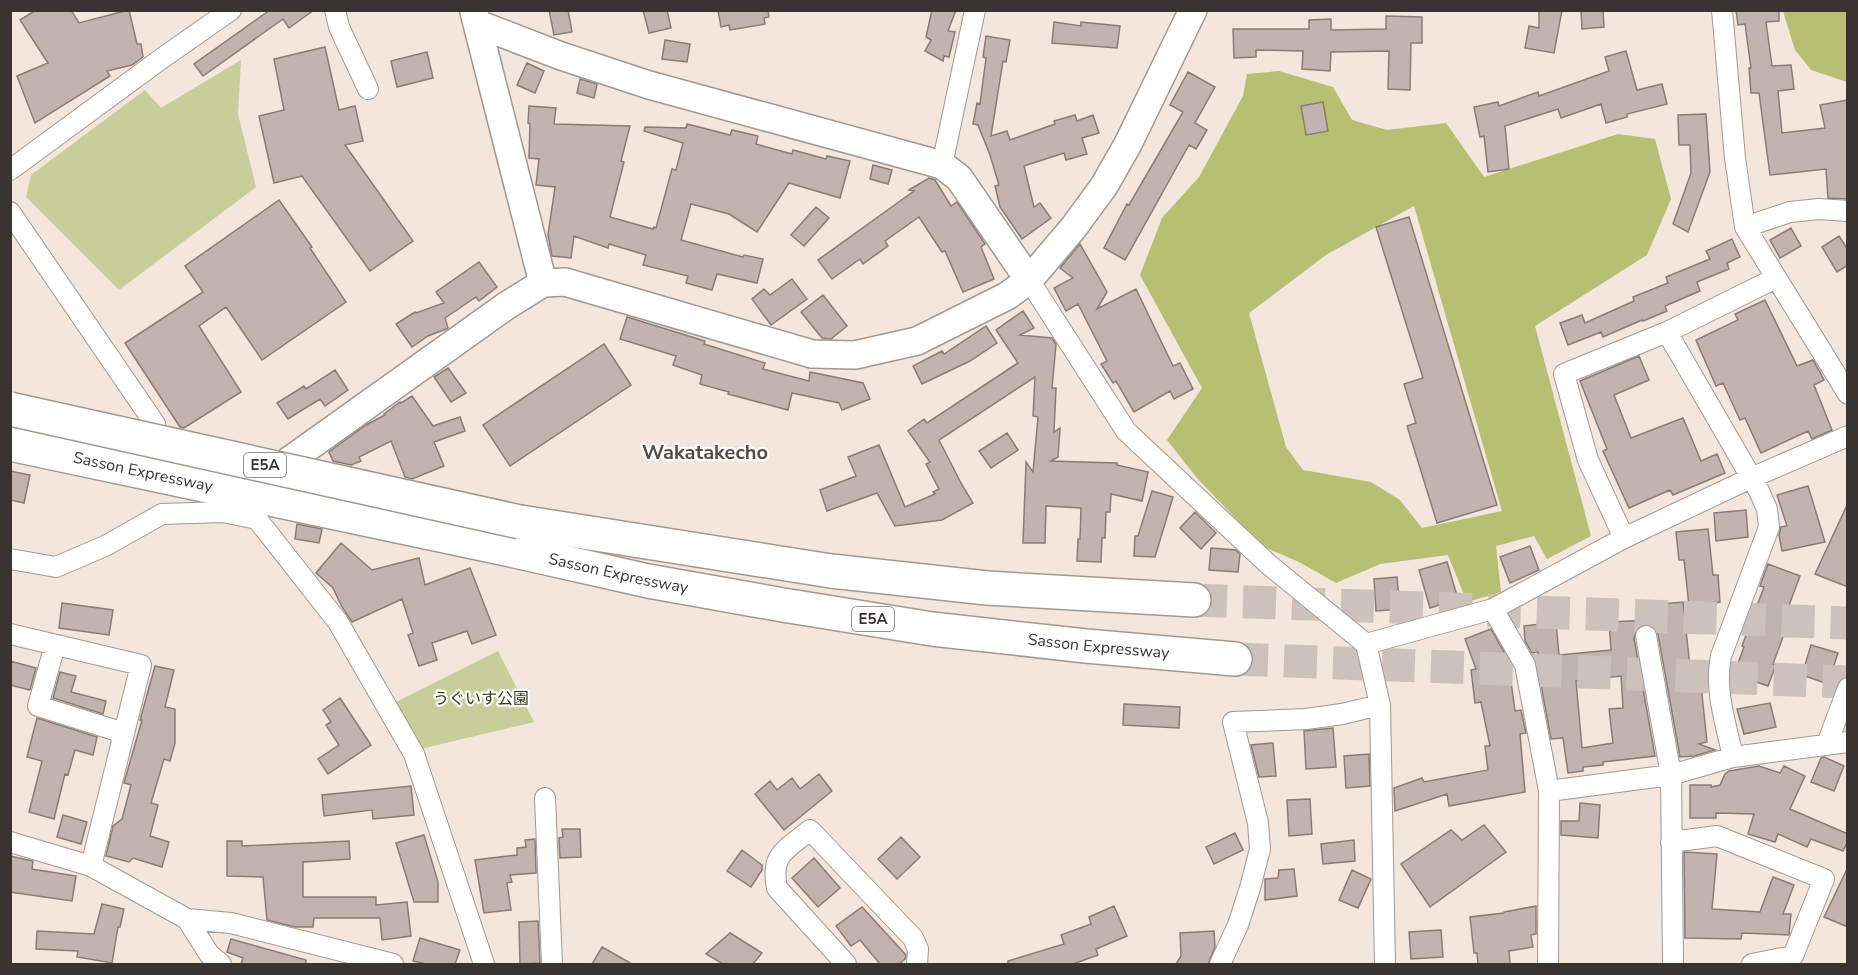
<svg xmlns="http://www.w3.org/2000/svg" width="1858" height="975" viewBox="0 0 1858 975" font-family="'Nunito Sans','Noto Sans JP',sans-serif">
	<rect width="100%" height="100%" fill="#f2e6dd"/>
	<path fill="#c7ce99" d="M241,60L238,114L256,187L119,290L26,197L31,175L145,90L161,108Z
		M498,651L534,722L420,749L394,703Z"/>
	<path fill="#b6bf72" fill-rule="evenodd" d="M1809,11C1823,12 1834,10 1847,11V82L1811,70L1795,50L1783,11Z
		M1279,71L1333,87L1352,120L1387,130L1446,123L1484,177L1618,134L1655,139L1671,199L1647,255L1535,326L1591,536L1547,559L1534,536L1496,546L1501,592L1467,602L1448,555L1380,564L1336,583L1299,562L1262,546L1197,478L1167,440L1202,388L1140,275L1162,218L1199,177L1243,96L1247,74ZM1414,206L1502,511L1422,528L1400,500L1371,482L1303,470L1286,447L1249,313L1326,255Z"/>
	<path fill="#c1b3ad" stroke="#897c77" stroke-width="1.5" fill-rule="evenodd" d="M36,10H71L79,23L129,10L137,44H141L143,57L132,65L107,71L110,76L35,123L17,76L48,63L20,20Z
		M270,10H314L289,28L283,19L203,76L194,64Z
		M549,10H568L572,32L554,35Z
		M643,10H667L671,28L649,33Z
		M718,10H768L769,17L764,18L765,24L730,30L729,25L721,27Z
		M932,10H956L948,31L955,32L949,57L944,56L943,61L925,51L931,40L926,37Z
		M1539,10H1562L1554,53L1525,48L1529,26L1539,28Z
		M1581,10H1603L1604,27L1582,29Z
		M1736,10H1779V21L1766,22L1772,66L1791,65L1794,89L1778,91L1782,133L1825,128L1820,105L1848,100V199L1828,198L1826,169L1770,175L1759,93H1751L1749,68H1751L1745,24L1738,25Z
		M1386,16L1422,17V43H1411L1410,90L1388,89L1389,51L1331,52L1330,71L1302,69L1303,51L1256,50V57L1234,58L1233,29H1309V20L1331,19V30L1386,29Z
		M1054,22L1081,26V22L1120,26L1117,48L1052,43Z
		M986,36L1010,40L1006,62L1003,61L991,136L1007,131L1010,140L1055,124L1054,121L1075,115L1077,121L1093,115L1099,133L1082,138L1087,154L1066,160L1064,153L1024,166L1034,207L1040,203L1051,218L1022,239L1000,207L995,186L999,185L990,155L978,125L973,124L977,103L980,104L986,58L983,57Z
		M665,40L690,44L687,62L662,59Z
		M325,47L339,110L355,106L363,141L345,145L413,241L370,271L302,176L274,183L259,116L284,110L274,59Z
		M1626,51L1637,90L1662,84L1667,104L1627,114V117L1606,123L1601,104L1561,118L1558,109L1505,126L1509,169L1488,172L1484,136L1480,137L1474,107L1498,102L1499,106L1538,92L1539,96L1609,71L1605,57Z
		M427,52L433,78L397,87L391,61Z
		M527,63L544,71L535,93L517,85Z
		M1188,72L1215,87L1195,123L1207,130L1196,149L1189,145L1125,260L1104,248L1127,204L1129,205L1183,112L1170,105Z
		M580,79L597,84L594,98L577,93Z
		M1323,102L1328,131L1306,135L1301,106Z
		M529,106L556,108L554,124L630,126L621,161L624,162L610,217L653,229L654,227L656,228L672,169L676,170L683,143L644,131L645,127L686,128L687,124L730,135L732,130L758,136L756,144L792,154L793,150L826,159L827,156L850,161L840,198L789,183L757,232L729,214L691,204L681,240L743,257L744,255L763,259L757,283L717,274L712,290L686,283L688,276L643,265L646,255L609,244L608,248L574,236L571,258L552,256L548,235L555,187L536,185L539,159L529,158L530,124L528,123Z
		M1706,114L1710,172L1688,232L1673,224L1691,173L1690,145H1679L1678,115Z
		M873,165L892,170L888,184L870,179Z
		M929,178L935,180L951,206L957,202L985,244L981,247L994,279L963,292L945,251L942,252L919,217L885,241L888,246L863,264L860,259L832,279L818,260L914,191L909,190Z
		M279,200L312,247L310,248L346,302L262,360L226,307L199,326L241,392L184,428L180,427L125,343L203,292L185,266Z
		M816,207L829,218L804,246L791,235Z
		M1409,217L1497,505L1437,523L1407,426L1416,423L1404,384L1423,378L1376,227Z
		M1791,228L1801,246L1780,258L1770,240Z
		M1839,236L1848,250V265L1837,272L1822,247Z
		M1732,239L1740,257L1727,263L1729,269L1697,282L1700,291L1665,306L1667,311L1643,321L1642,320L1603,337L1601,332L1568,345L1560,323L1582,315L1585,323L1634,301L1633,297L1668,283L1666,277L1710,259L1706,251Z
		M1080,244L1107,292L1097,309L1136,289L1173,366L1180,363L1193,389L1174,399L1170,391L1134,412L1116,381L1113,383L1101,364L1107,361L1078,304L1066,311L1054,288L1073,278L1060,268Z
		M479,262L497,287L479,301L476,297L445,318L448,328L446,329L428,336L412,347L396,324L415,312L416,313L444,303L436,292Z
		M792,279L807,299L771,325L752,299L764,289L770,295Z
		M823,295L847,326L831,339L822,338L801,312Z
		M1765,300L1797,366L1813,360L1820,372L1824,380L1814,385L1832,430L1812,439L1808,431L1761,453L1745,418L1740,420L1723,383L1716,386L1696,340L1738,320L1735,314Z
		M1023,311L1034,328L1020,335L1052,338L1056,344L1052,388H1056L1054,432L1060,428L1058,457L1051,461L1117,463V465L1148,472L1142,501L1111,494L1110,512H1106L1105,538H1102L1101,562L1077,561L1078,539H1080L1081,508L1046,506L1045,543H1023L1026,462L1033,472L1038,417L1033,416L1035,377L939,440L962,485L973,503L942,520L895,526L877,493L827,511L820,490L856,476L848,457L879,445L905,507L935,494L933,492L939,489L926,464L930,462L908,431L924,419L927,423L1018,363L996,330Z
		M627,317L705,341L704,344L765,363L763,369L809,381L810,372L863,383L870,399L842,410L839,403L792,393L788,410L728,394L729,392L700,384L702,375L673,365L676,356L620,339Z
		M986,326L997,343L970,361L922,384L913,366L942,351L944,354Z
		M604,344L631,385L510,466L483,425Z
		M1639,356L1649,380L1614,395L1631,438L1683,418L1701,461L1717,454L1725,473L1673,495L1670,490L1629,508L1603,451L1607,449L1580,381Z
		M448,368L466,393L451,402L434,377Z
		M335,370L348,390L325,406L320,399L288,419L277,403L304,386L306,389Z
		M412,396L433,426L460,417L465,431L434,442L444,466L412,479L405,477L391,441L359,457L361,461L351,465L333,461L329,452L366,425L385,415L384,414L400,402L401,403Z
		M1007,433L1018,450L991,468L979,451Z
		M10,471L30,475L24,503L10,500Z
		M1808,486L1825,542L1782,551L1779,535L1781,527L1787,526L1777,495Z
		M1152,491L1173,497L1155,557L1134,556L1135,536H1138Z
		M1848,503V587L1815,574Z
		M1746,510L1748,537L1716,541L1714,513Z
		M1195,512L1216,533L1201,549L1180,528Z
		M297,524L322,529L319,543L295,539Z
		M1708,529L1713,575H1718L1720,602L1689,606L1684,560H1679L1676,532Z
		M341,543L372,570L419,558L425,585L470,568L496,635L472,644L467,631L432,643L437,660L419,666L408,635L413,633L402,599L352,622L342,607L333,588L316,573Z
		M1530,546L1539,570L1510,583L1500,557Z
		M1211,548L1236,550L1240,554L1238,572L1209,570Z
		M1447,562L1458,599L1430,608L1419,570Z
		M1768,564L1800,576L1785,616L1790,618L1773,664L1776,665L1768,686L1734,674L1744,647L1742,646L1764,587L1760,586Z
		M1397,577L1400,609L1376,611L1374,579Z
		M1683,602L1692,686L1701,685L1707,742L1699,744L1715,750L1694,756L1680,757L1658,634L1655,628L1644,624L1638,627L1634,638L1655,756L1603,762V765L1583,767V771L1568,773L1563,738L1551,739L1542,690L1538,652L1532,653L1525,641L1524,626L1556,622L1559,655L1611,650L1609,622L1652,620L1651,605ZM1621,676L1623,708L1609,709L1613,743L1582,748L1576,681Z
		M62,603L113,610L109,635L59,628Z
		M1491,629L1504,652L1509,667L1515,711L1521,710L1526,733L1520,734L1525,792L1449,806L1447,794L1395,811L1394,788L1422,778L1424,782L1488,770L1485,746H1490L1481,702L1475,703L1471,670L1476,669L1465,639Z
		M1811,645L1838,653L1828,684L1802,675Z
		M10,661L36,668L30,690L10,685Z
		M155,666L174,670L165,707L175,709V743L170,761L164,759L151,803L158,805L150,836L169,842L162,867L133,858L129,862L106,856L113,826L122,819L131,785L124,783L142,720H140Z
		M60,672L76,676L71,692L106,701L103,714L53,698Z
		M340,698L371,745L328,774L318,759L339,745L326,725L331,722L323,710Z
		M1770,703L1776,727L1744,734L1737,709Z
		M1124,704L1180,707L1179,728L1123,725Z
		M37,718L97,737L93,755L75,750L68,775L65,774L54,819L29,812L42,761L27,757Z
		M1333,728L1336,767L1306,769L1304,731Z
		M1273,743L1276,776L1259,777L1251,745Z
		M1369,754L1370,786L1346,788L1344,756Z
		M1824,757L1844,766L1834,791L1811,782L1821,758Z
		M1759,766L1780,773L1784,766L1805,776L1790,809L1848,834V841L1843,851L1811,839L1807,847L1778,834L1775,842L1748,834L1754,814L1716,813V818H1690V785H1711V787L1720,785L1725,774L1729,771Z
		M819,774L832,791L784,830L755,794L770,781L777,790L792,778L800,789Z
		M411,786L414,815L373,819L372,810L324,816L322,795Z
		M1310,799L1312,834L1289,836L1287,800Z
		M1580,803L1600,805L1598,838L1561,835V821H1579Z
		M63,815L87,822L81,844L57,837Z
		M1484,825L1506,852L1430,907L1401,864L1451,830L1462,840Z
		M562,829H580L581,857L560,858L559,838L563,837Z
		M1235,833L1243,850L1214,864L1206,847Z
		M424,835L438,882V902H414L396,843Z
		M901,837L920,857L897,879L878,859Z
		M535,839L536,873L510,875L512,882L507,883L511,910L484,913L475,860L517,855V848L526,847L525,840Z
		M1354,840L1355,861L1323,864L1321,844Z
		M227,841H242V846L349,841L350,859L303,862V897H376V905L407,902L411,936L382,940L380,918H314L313,927H295L267,920L263,877L227,876Z
		M742,850L762,865V870L751,887L727,871Z
		M1684,852L1717,854L1712,909L1760,912L1773,877L1794,885L1783,914H1791L1789,935L1742,933L1741,939L1685,938Z
		M10,856L33,861L32,869L76,876L72,901L10,892Z
		M814,858L840,888L818,907L792,878Z
		M1848,867V927L1824,917Z
		M1294,869L1297,896L1265,900V879L1278,878L1279,870Z
		M1352,870L1371,879L1358,908L1339,900Z
		M102,904L124,909L120,927H118L112,963L77,957L78,951L36,949L37,931L94,934Z
		M1114,906L1127,936L1096,949L1098,955L1073,964H1008V961L1064,944L1061,935L1091,924L1089,917Z
		M1536,906V934L1531,935L1533,947L1509,951L1510,964H1478L1477,953H1474L1470,917L1504,913V912Z
		M862,907L906,955L905,959L899,964H880L860,940L851,946L836,926Z
		M538,921L540,963L520,964L519,922Z
		M1441,930L1443,957L1411,959L1409,932Z
		M1214,931L1215,947L1208,964H1176L1181,956L1180,933Z
		M730,933L762,953L753,964H723L706,954Z
		M420,938L460,950L455,964H426L413,961Z
		M231,939L306,960V964H241L243,958L227,952Z
		M602,947L632,964H592Z"/>
	<g fill="none" stroke-linecap="round" stroke-linejoin="round">
		<path stroke="#cdc2bb" stroke-width="33" stroke-dasharray="33 16" stroke-linecap="butt" d="M1194,600L1848,623
			M1235,659L1848,682"/>
		<defs>
			<path id="street" d="M335,10L339,27L368,89
				M1722,10L1735,158L1745,227L1848,394
				M942,165L975,10
				M10,170L161,59L231,10
				M10,212L155,424L150,449
				M1745,227L1790,212L1819,209L1848,211
				M1029,280L1126,431L1268,564L1366,644L1380,705L1385,964
				M1667,332L1759,491L1767,509L1769,527L1721,656C1714,689 1726,724 1733,757
				M1624,538L1588,460L1564,374L1667,332L1776,278
				M10,559L56,567L105,546L162,514L223,512L257,519L338,622L414,754L484,964
				M1493,609L1525,665L1549,791L1548,964
				M10,634L141,665L91,866
				M1646,636L1671,775L1673,964
				M1366,644L1493,609L1624,538L1751,478L1848,436
				M55,645L38,706L124,733
				M1827,744L1848,688
				M1549,791L1671,775L1733,757L1848,742
				M545,798L552,964
				M10,842L91,866L187,919L231,923L393,964
				M1671,842L1717,836L1824,879L1793,956L1752,964
				M187,919L209,954L221,964
				M846,964L777,888C770,854 786,850 810,830L913,938L918,949L917,964
				M1220,964L1238,925L1250,888L1260,849L1258,823L1233,722L1306,719L1342,714L1380,705"/>
			<path id="secondary" d="M474,12L543,283
				M478,24L561,56L649,85L942,165L959,178L1029,280
				M265,478L506,306L543,283L565,282L812,354L855,355L917,341L1007,296L1029,280L1074,227L1104,186L1128,144L1193,10"/>
			<g id="highway">
				<path id="s1" d="M10,444L515,551L648,581L783,605L932,629L1086,646L1235,659"/>
				<path d="M520,522L831,571L987,588L1194,600"/>
			</g>
		</defs>
		<use href="#street" stroke="#a3988f" stroke-width="22"/>
		<use href="#secondary" stroke="#a3988f" stroke-width="30"/>
		<use href="#highway" stroke="#a3988f" stroke-width="36"/>
		<use href="#street" stroke="#fff" stroke-width="20"/>
		<use href="#secondary" stroke="#fff" stroke-width="27"/>
		<use href="#highway" stroke="#fff" stroke-width="33"/>
		<defs>
			<path id="highway-bridge" d="M10,409L520,522"/>
		</defs>
		<use href="#highway-bridge" stroke="#a3988f" stroke-width="36" stroke-linecap="butt"/>
		<use href="#highway-bridge" stroke="#fff" stroke-width="33"/>
	</g>
	<g text-anchor="middle" dominant-baseline="central" stroke-width="4.5" stroke-linejoin="round" paint-order="stroke">
		<g fill="#fff" stroke="#74716f" stroke-width="1.5">
			<rect x="244" y="453" width="42" height="24" rx="4.5"/>
			<rect x="852" y="607" width="42" height="24" rx="4.5"/>
		</g>
		<g font-size="15" font-weight="bold" fill="#393431">
			<text x="265" y="465">E5A</text>
			<text x="873" y="619">E5A</text>
		</g>
		<g font-size="16" fill="#393431" stroke="#fff">
			<text stroke="none"><textPath href="#s1" startOffset="136">Sasson Expressway</textPath></text>
			<text stroke="none"><textPath href="#s1" startOffset="622">Sasson Expressway</textPath></text>
			<text stroke="none"><textPath href="#s1" startOffset="1108">Sasson Expressway</textPath></text>
		</g>
		<g font-size="16" fill="#353917" stroke="#fff">
			<text x="481" y="699">うぐいす公園</text>
		</g>
		<g font-size="20" font-weight="bold" fill="#554b44" stroke="#fff">
			<text x="705" y="452">Wakatakecho</text>
		</g>
	</g>
	<rect width="1858" height="975" fill="none" stroke="#393431" stroke-width="24"/>
</svg>
